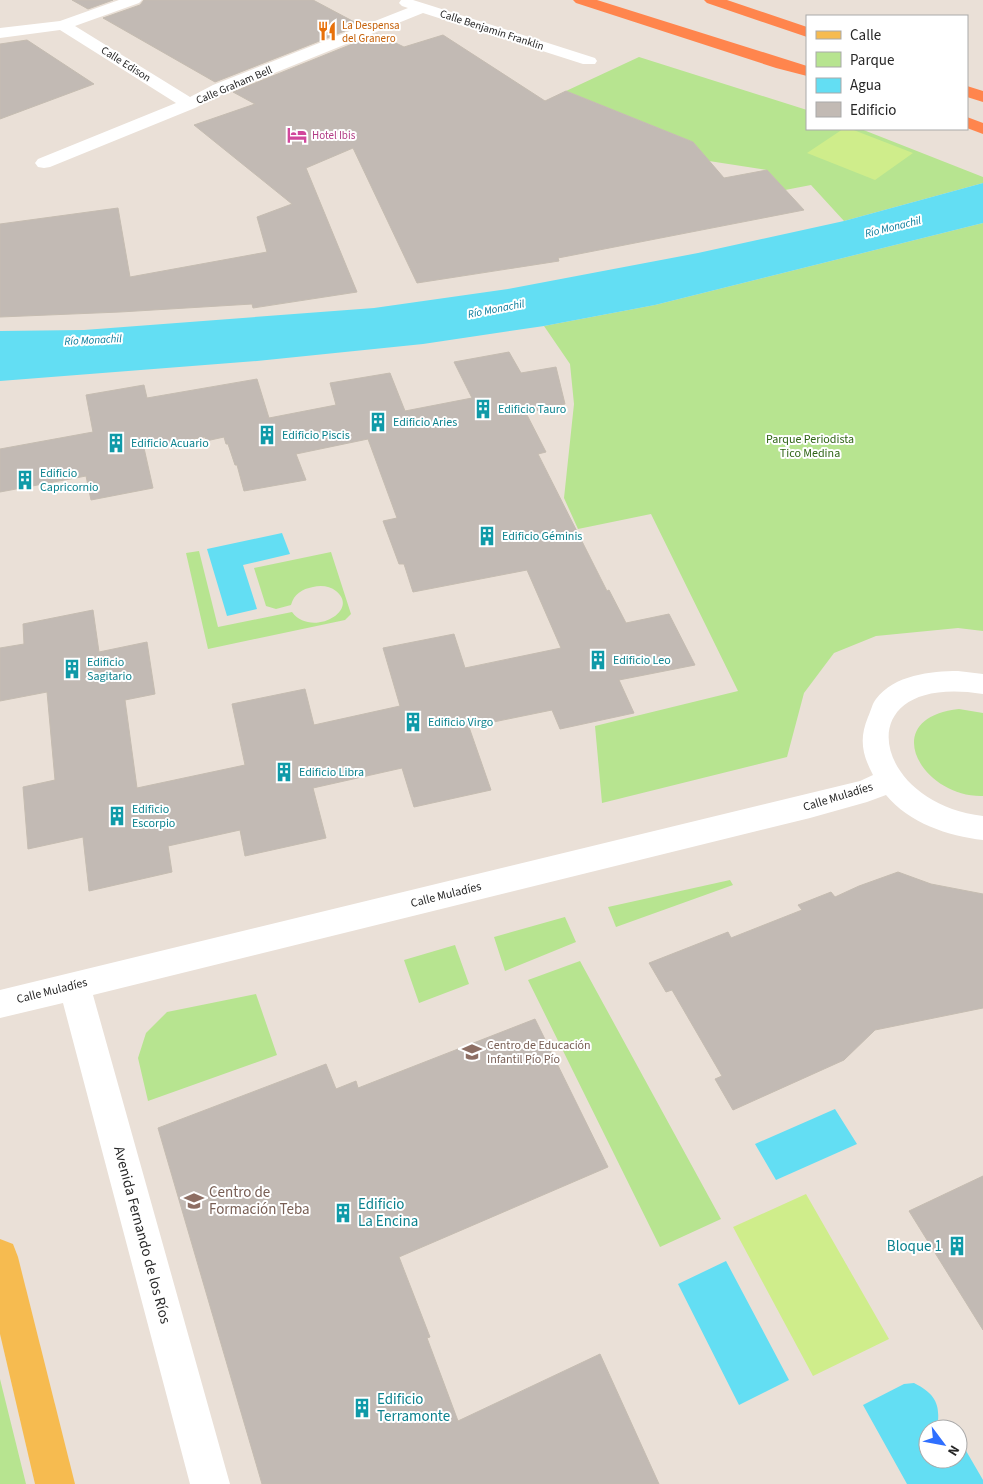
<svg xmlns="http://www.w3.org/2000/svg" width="983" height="1484" viewBox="0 0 983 1484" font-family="'Source Sans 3',sans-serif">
	<rect width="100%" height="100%" fill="#eae0d7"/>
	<path fill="#b7e490" d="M639,57L807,110V129H861L983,177V183L844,221L811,185L785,190L767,170L709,161L693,142L566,91Z
		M983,223V631L958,628L876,636L834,653L804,693L787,757L602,803L595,726L738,691L651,514L578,529L564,498L574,404L570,364L544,326L655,305Z
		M199,551L218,627L292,612C311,638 361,611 336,591C330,586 321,585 313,587C302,589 294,594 291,605L276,609L266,606L254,568L331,552L351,614L345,620L208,649L186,553Z
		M959,709L983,713V796C922,798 876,718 959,709Z
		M730,880L733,885L616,927L608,907Z
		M565,917L576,942L505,971L494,937Z
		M455,945L469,984L419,1003L404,960Z
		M580,961L721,1219L660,1247L528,980Z
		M256,994L277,1055L148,1101L138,1058L146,1033L167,1012Z
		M0,1379L26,1484H0Z"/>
	<path fill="#cfed8b" d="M843,129H851L913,153L875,180L807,153Z
		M806,1194L889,1339L813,1376L733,1227Z"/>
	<path fill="#63def3" d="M983,183V223L655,305L544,326L423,344L257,361L0,381V331L84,330L374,308L508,289L698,253L844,221Z
		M282,533L290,554L243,565L257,609L227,616L207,549Z
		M835,1109L857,1144L776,1180L755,1144Z
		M726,1261L789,1380L739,1405L678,1284Z
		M914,1383C936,1394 941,1405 937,1429H928V1459H958V1437L983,1480V1484H907L863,1405L904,1384Z"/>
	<path fill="#c2bab4" stroke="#c5bcb1" d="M72,0H113L88,9Z
		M144,0H313L360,25L215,82L103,18L140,5Z
		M377,34L404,47L443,35L545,101L566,91L693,142L724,178L767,170L804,210L558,258L559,261L417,283L353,148L306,168L357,292L253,308L252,304L120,312L0,317V224L118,208L130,277L267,252L257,217L292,204L194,125L255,104L233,92Z
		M27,40L94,84L0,119V44Z
		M509,352L521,373L556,367L565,404L526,413L546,452L538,454L607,591L609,590L626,623L669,614L695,665L619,680L634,713L560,729L552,710L469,727L491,790L414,807L402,768L313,788L326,838L245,856L240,830L168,846L172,872L89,891L83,837L28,849L23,787L55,780L47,692L0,701V648L24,644L23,624L93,610L99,652L147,642L155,694L125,700L137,788L245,765L232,704L305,689L314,725L400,706L383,648L454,634L465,668L561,648L527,570L413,592L404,564H399L383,521L397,518L368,439L296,454L306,480L244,491L237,465H235L228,444H226L224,437L206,441L205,437L144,448L153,488L91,500L86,476L0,492V449L93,432L86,395L144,385L147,398L257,379L269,418L336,405L330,383L390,373L405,411L472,398L454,362Z
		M898,872L931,884L983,894V1008L875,1030L844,1060L733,1110L715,1079L722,1076L672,990L666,992L649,963L728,932L731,938L802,910L798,905L831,892L835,897L859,886Z
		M535,1019L608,1167L399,1257L430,1337L427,1338L458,1421L600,1354L659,1484H262L158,1128L326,1064L336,1089L356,1081L358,1088Z
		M983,1176V1330L909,1211Z"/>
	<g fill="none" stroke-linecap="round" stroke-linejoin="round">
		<path fill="#fff" fill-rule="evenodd" d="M119,0H142L139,3L75,26L190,97L213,85L408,8L402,6L399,3L401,0H413L429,5L595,58L597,61L595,64H583L423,13L225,93L195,108L50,167L44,168L38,167L35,163L38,159L176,103L60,30L0,38V28L60,21Z
			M958,671L983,674V694C845,672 870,803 983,816V840C948,836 909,823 886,795L867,802L810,818L93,995L230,1484H190L63,1003L0,1018V990L860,781L873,775C862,754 859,739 868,717C871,711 872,704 876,699C894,675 931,671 958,671Z"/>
		<path fill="#f6bb50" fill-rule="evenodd" d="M0,1239L13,1244L18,1257L75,1484H35L0,1334Z"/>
		<path fill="#ff854d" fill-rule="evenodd" d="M573,0H597L807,66V76L776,68L576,3Z
			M704,0H727L807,27V37L707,3Z
			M967,86L983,91V102L967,97Z
			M967,117L983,123V134L967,128Z"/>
	</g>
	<defs>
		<symbol id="restaurant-bare" viewBox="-9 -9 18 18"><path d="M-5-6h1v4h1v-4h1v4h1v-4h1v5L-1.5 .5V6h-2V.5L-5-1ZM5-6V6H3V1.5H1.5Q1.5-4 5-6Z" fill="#e8710a" stroke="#fff" stroke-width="2.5" paint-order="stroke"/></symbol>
		<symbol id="hotel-bare" viewBox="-9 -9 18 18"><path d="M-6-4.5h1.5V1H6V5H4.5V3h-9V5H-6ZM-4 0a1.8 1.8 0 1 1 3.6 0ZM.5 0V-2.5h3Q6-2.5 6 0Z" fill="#d1479c" stroke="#fff" stroke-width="2.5" paint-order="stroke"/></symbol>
		<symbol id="building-bare" viewBox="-9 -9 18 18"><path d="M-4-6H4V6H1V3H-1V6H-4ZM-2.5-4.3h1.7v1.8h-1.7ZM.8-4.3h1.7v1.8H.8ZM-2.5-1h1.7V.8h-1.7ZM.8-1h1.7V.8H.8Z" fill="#0f9aa8" stroke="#fff" stroke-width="2.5" paint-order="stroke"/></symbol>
		<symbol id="school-bare" viewBox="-9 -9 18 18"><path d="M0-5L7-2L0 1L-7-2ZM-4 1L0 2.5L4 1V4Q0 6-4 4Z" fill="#8d6e63" stroke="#fff" stroke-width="2.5" paint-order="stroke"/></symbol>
		<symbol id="university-bare" viewBox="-9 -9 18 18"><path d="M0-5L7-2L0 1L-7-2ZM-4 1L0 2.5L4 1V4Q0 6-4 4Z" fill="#8d6e63" stroke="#fff" stroke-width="2.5" paint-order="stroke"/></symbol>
	</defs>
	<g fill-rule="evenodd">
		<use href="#restaurant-bare" x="313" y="17" width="28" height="28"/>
		<use href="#hotel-bare" x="283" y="121" width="28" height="28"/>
		<use href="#building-bare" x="469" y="395" width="28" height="28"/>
		<use href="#building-bare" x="364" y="408" width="28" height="28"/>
		<use href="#building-bare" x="253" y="421" width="28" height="28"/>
		<use href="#building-bare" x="102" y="429" width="28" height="28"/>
		<use href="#building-bare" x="11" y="466" width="28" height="28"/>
		<use href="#building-bare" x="473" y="522" width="28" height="28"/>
		<use href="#building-bare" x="584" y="646" width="28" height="28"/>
		<use href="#building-bare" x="58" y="655" width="28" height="28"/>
		<use href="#building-bare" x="399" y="708" width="28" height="28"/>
		<use href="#building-bare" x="270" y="758" width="28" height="28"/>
		<use href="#building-bare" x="103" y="802" width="28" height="28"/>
		<use href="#school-bare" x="458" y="1038" width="28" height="28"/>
		<use href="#university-bare" x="180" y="1187" width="28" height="28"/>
		<use href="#building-bare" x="329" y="1199" width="28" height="28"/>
		<use href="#building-bare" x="943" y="1232" width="28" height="28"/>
		<use href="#building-bare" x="348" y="1394" width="28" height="28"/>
	</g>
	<g text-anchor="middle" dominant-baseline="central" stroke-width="4" stroke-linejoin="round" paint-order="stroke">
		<g font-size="11" fill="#c56008" stroke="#fff" text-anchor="start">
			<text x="342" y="25">La Despensa<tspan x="342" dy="13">del Granero</tspan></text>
		</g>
		<g font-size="11" fill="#272727" stroke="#fff">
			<text transform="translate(492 30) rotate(18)">Calle Benjamin Franklin</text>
			<text transform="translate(126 64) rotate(32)">Calle Edison</text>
			<text transform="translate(234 85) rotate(-23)">Calle Graham Bell</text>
		</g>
		<g font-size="11" fill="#b23c85" stroke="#fff" text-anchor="start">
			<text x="312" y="135">Hotel Ibis</text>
		</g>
		<g font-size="11" font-style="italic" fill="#07799a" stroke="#fff">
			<text transform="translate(893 227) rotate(-14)">Río Monachil</text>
			<text transform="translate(496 309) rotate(-11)">Río Monachil</text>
			<text transform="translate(93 340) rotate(-3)">Río Monachil</text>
		</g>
		<g font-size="12" fill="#0d838f" stroke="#fff" text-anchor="start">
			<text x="498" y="409">Edificio Tauro</text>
			<text x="393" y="422">Edificio Aries</text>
			<text x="282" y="435">Edificio Piscis</text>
			<text x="131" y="443">Edificio Acuario</text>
			<text x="40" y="473">Edificio<tspan x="40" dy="14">Capricornio</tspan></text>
			<text x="502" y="536">Edificio Géminis</text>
			<text x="613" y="660">Edificio Leo</text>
			<text x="87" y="662">Edificio<tspan x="87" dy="14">Sagitario</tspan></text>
			<text x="428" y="722">Edificio Virgo</text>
			<text x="299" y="772">Edificio Libra</text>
			<text x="132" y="809">Edificio<tspan x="132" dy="14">Escorpio</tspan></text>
		</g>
		<g font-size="12" fill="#306516" stroke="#fff">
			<text x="810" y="439">Parque Periodista<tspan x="810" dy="14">Tico Medina</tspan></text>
		</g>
		<g font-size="12" fill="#272727" stroke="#fff">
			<text transform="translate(838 797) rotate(-17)">Calle Muladíes</text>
			<text transform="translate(446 895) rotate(-14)">Calle Muladíes</text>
			<text transform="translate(52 991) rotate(-14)">Calle Muladíes</text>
		</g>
		<g font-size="12" fill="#785e54" stroke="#fff" text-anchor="start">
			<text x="487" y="1045">Centro de Educación<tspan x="487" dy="14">Infantil Pío Pío</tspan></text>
		</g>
		<g font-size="15" fill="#785e54" stroke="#fff" text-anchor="start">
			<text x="209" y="1192">Centro de<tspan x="209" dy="17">Formación Teba</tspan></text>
		</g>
		<g font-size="15" fill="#0d838f" stroke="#fff" text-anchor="start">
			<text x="358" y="1204">Edificio<tspan x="358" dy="17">La Encina</tspan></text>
			<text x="942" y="1246" text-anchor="end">Bloque 1</text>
			<text x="377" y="1399">Edificio<tspan x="377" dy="17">Terramonte</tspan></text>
		</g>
		<g font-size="15" fill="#272727" stroke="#fff">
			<text transform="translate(142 1235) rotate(75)">Avenida Fernando de los Ríos</text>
		</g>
	</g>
	<rect x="806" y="15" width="162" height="115" fill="#ffffff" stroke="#a9a9a9"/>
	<rect x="816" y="31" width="25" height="8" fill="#f6bb50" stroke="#a9a9a9"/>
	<text x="850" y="40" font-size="15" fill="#272727">Calle</text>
	<rect x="816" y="52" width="25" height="15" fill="#b7e490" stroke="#a9a9a9"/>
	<text x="850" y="65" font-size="15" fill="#272727">Parque</text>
	<rect x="816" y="78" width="25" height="15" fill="#63def3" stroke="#a9a9a9"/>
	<text x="850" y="90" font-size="15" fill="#272727">Agua</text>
	<rect x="816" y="102" width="25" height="15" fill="#c2bab4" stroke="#a9a9a9"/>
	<text x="850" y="115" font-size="15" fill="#272727">Edificio</text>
	<g transform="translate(943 1444) rotate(122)"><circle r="24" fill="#ffffff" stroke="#a9a9a9"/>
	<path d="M0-4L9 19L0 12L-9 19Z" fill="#2f6fff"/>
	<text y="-8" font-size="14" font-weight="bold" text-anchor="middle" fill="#272727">N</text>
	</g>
</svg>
